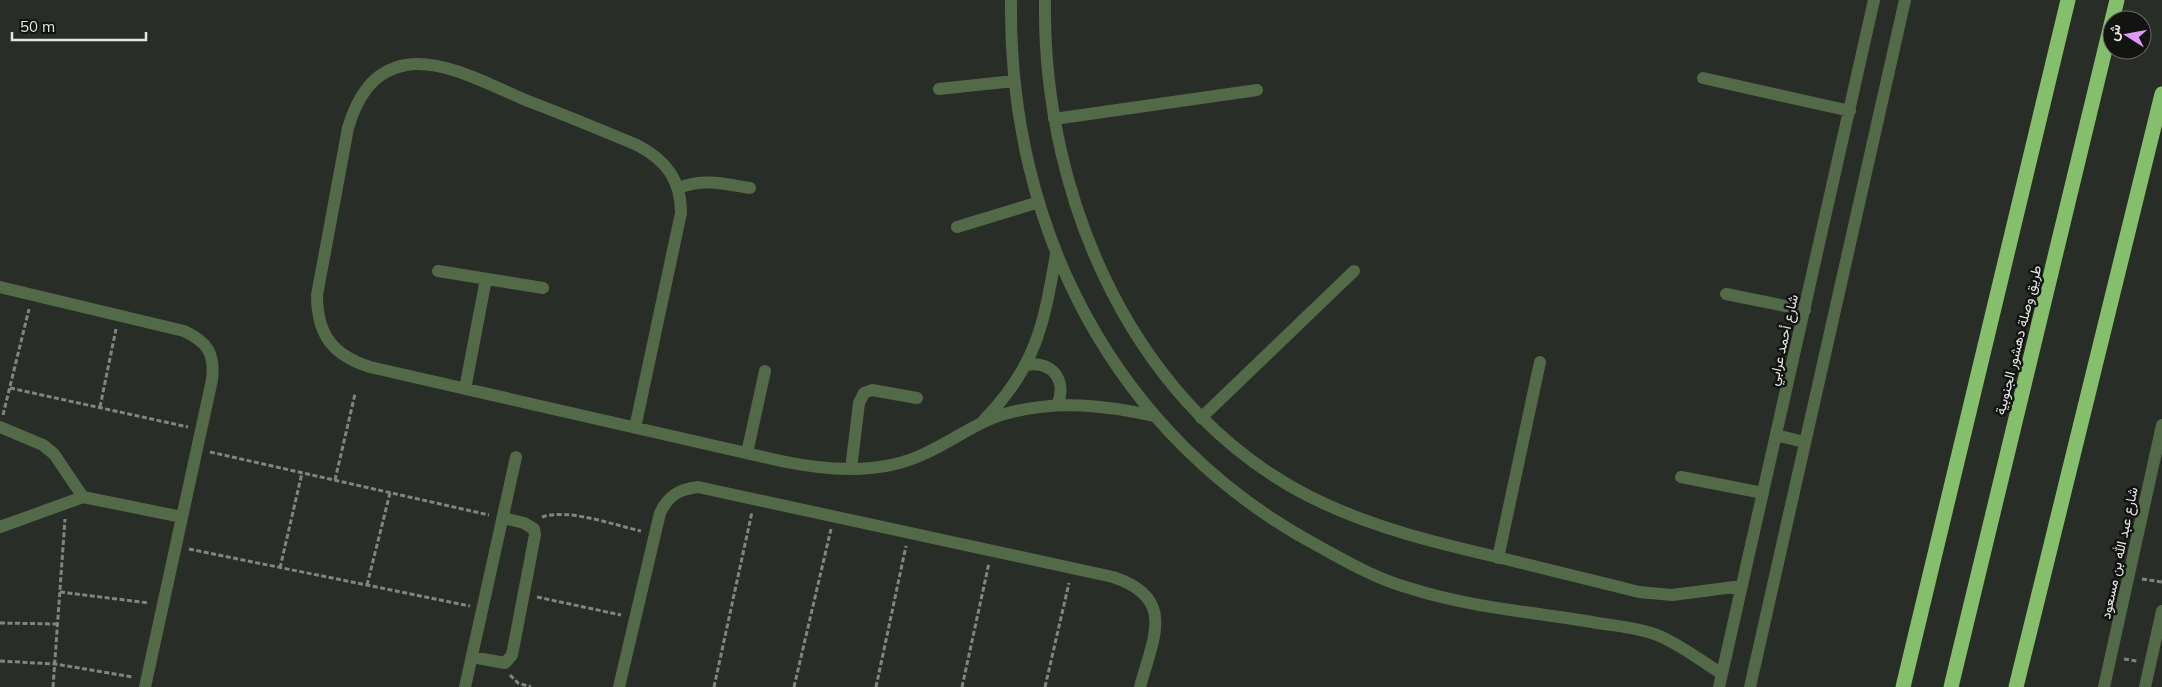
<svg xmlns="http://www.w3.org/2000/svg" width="2162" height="687" viewBox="0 0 2162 687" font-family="Mulish,Vazirmatn,sans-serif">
	<rect width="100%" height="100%" fill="#292d27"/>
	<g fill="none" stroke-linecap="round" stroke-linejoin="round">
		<path stroke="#818580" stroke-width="3" stroke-dasharray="5 2.5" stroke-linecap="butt" d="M10,388L188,427
			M100,407L116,329
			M3,415L29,309
			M210,452L489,515
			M335,480L355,394
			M542,517C568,508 614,525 641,531
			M189,549L470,606
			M280,568L302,473
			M2142,579L2162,582
			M367,585L390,493
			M60,592L149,603
			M537,597L621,615
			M0,623L57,624
			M2124,659L2137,661
			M0,661L55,664L133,677
			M510,675L518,683L531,687
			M53,687L65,519
			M714,687L752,512
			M794,687L831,529
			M876,687L906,546
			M962,687L989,563
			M1045,687L1069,583"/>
		<path stroke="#536a49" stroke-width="12" d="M1011,0C1008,229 1115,438 1320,547C1349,563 1377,579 1409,588C1468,607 1532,612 1592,622C1613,626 1637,627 1657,635C1680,644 1701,661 1722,674
			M1045,0C1042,198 1135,416 1323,503C1379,529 1437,543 1497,557C1545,569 1592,580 1639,592L1672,595L1742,586
			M1703,78L1850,111
			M939,89L1014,81
			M1054,119L1257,90
			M679,188C703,178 725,184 750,188
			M957,227L1039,202
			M438,271L543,288
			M0,287L184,331C208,342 215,354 212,380L145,687
			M1726,294L1805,310
			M1026,365C1052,360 1068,381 1057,405
			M465,389L486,279
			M1201,418L1354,271
			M984,420C1036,367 1044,324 1056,254
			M0,427L43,445L54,454L83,497L182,517
			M635,428L681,213C681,180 666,160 637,145C601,130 565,115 528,101C494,87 443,58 406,65C372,71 357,98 348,128L317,295C317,334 332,355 370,367L781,461C829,471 882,475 926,453C954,440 978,421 1008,413C1058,400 1105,405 1154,416
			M1776,435L1804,442
			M747,453L765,371
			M851,469L859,403L864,393L872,390L917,398
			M1681,477L1763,493
			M0,527L83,497
			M1498,558L1540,362
			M472,657L505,663L512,655L535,535L534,529L524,523L503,518
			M465,687L516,457
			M619,687L660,513C668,496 679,489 698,487L1113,577C1177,598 1153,638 1140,687
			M1719,687L1874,0
			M1750,687L1905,0
			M2104,687L2162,425
			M2145,687L2162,611"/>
		<path stroke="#86bf6c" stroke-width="15" d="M1903,687L2068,0
			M1951,687L2117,0
			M2016,687L2162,94"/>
	</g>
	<g text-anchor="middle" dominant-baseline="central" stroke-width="5" stroke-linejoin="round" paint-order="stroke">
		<g font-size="14" fill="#e4e7e3" stroke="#131412">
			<text transform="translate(1783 340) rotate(-77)">شارع أحمد عرابي</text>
			<text transform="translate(2018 340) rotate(-76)">طريق وصلة دهشور الجنوبية</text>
			<text transform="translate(2119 553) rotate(-78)">شارع عبد الله بن مسعود</text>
		</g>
	</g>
	<g transform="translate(2127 35) rotate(281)"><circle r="24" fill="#131412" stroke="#676866"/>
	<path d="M0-4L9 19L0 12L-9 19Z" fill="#dc99f5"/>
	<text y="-8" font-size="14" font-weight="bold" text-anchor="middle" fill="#e4e7e3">ش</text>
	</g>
	<path d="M12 32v8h134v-8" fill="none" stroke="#e4e7e3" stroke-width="2.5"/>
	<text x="20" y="32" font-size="15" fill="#e4e7e3" stroke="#131412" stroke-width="4" paint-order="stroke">50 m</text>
</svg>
